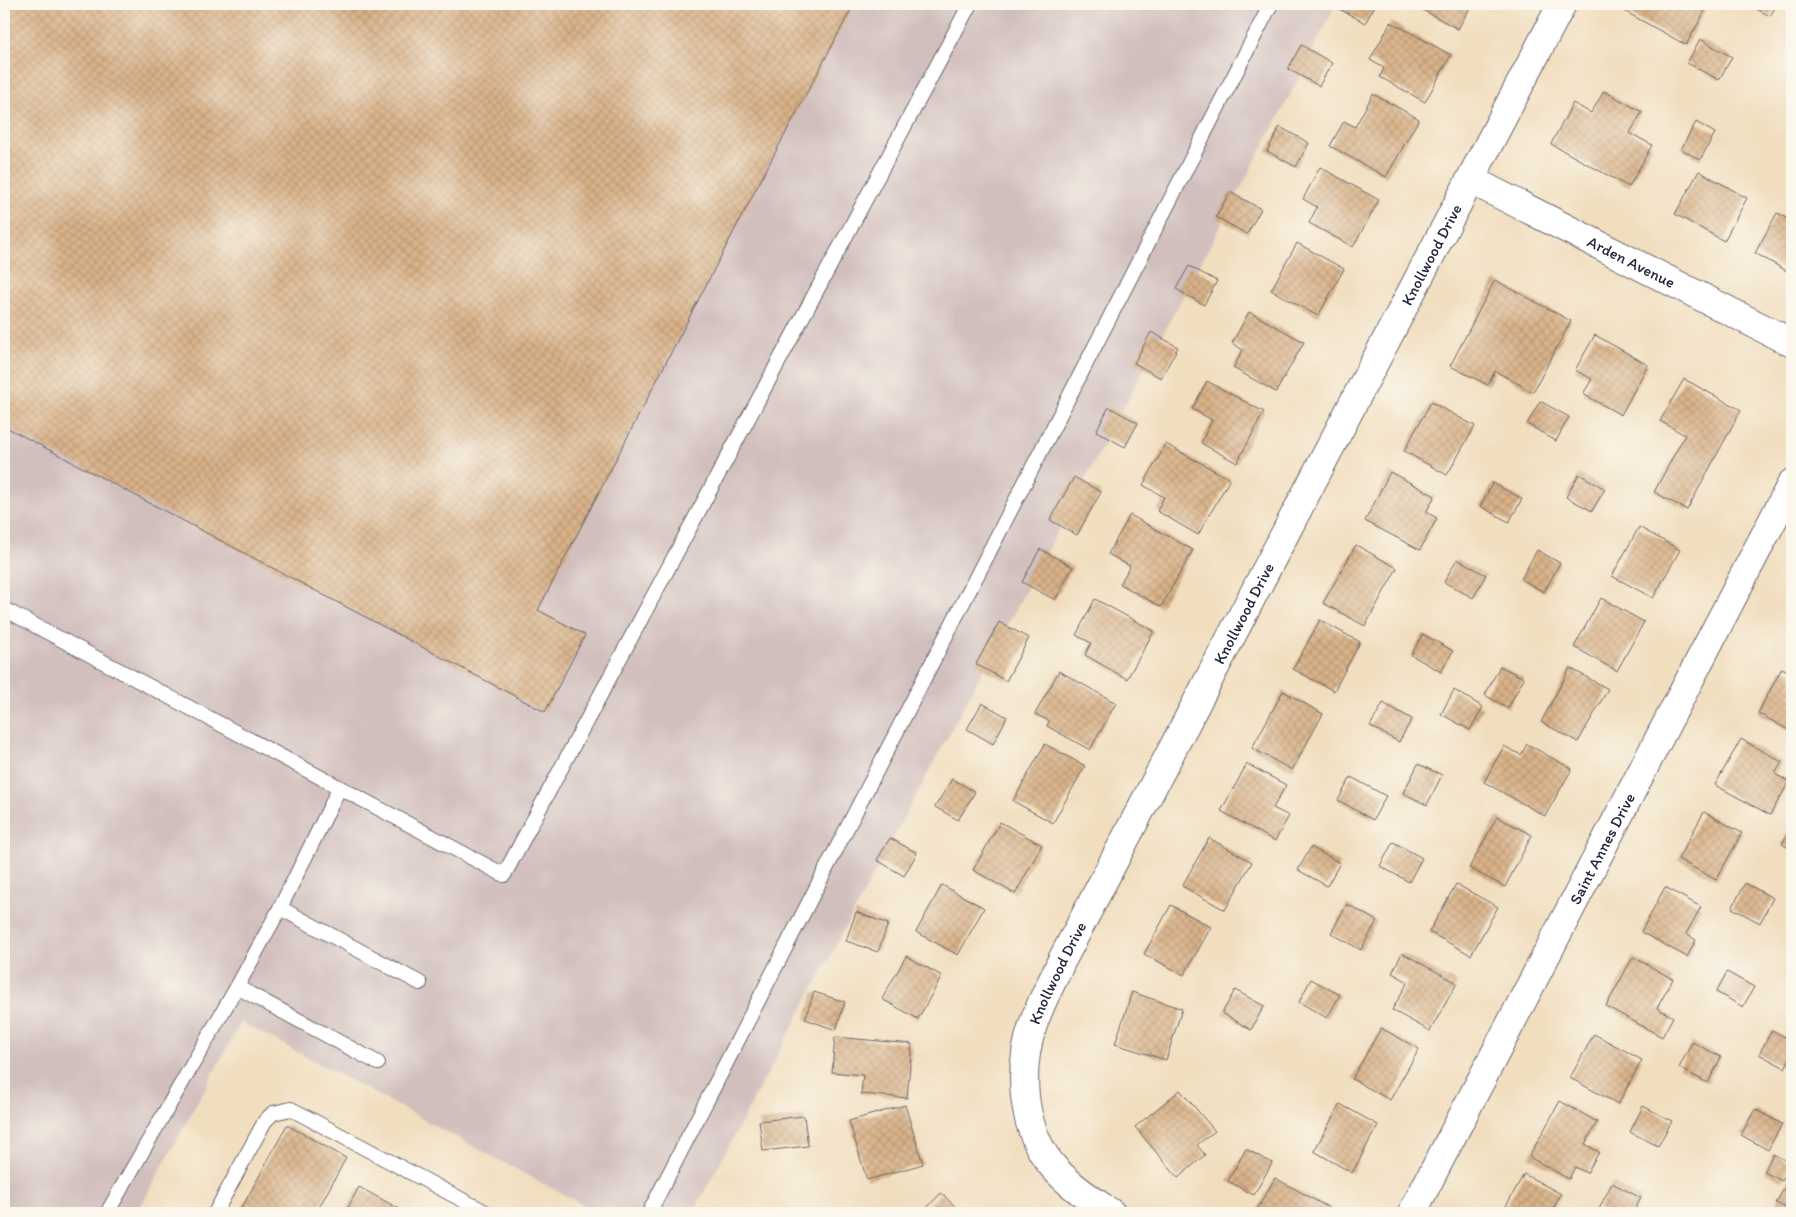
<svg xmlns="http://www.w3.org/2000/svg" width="1796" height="1217" viewBox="0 0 1796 1217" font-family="Itim,sans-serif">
	<defs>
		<pattern id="building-cross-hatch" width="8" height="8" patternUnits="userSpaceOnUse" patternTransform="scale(1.25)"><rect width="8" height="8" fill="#d9b288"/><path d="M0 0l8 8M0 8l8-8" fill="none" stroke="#ba9976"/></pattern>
	</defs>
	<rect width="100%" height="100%" fill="#fbf7ec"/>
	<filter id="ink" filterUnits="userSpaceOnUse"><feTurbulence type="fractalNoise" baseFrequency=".02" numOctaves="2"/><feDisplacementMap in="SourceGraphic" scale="10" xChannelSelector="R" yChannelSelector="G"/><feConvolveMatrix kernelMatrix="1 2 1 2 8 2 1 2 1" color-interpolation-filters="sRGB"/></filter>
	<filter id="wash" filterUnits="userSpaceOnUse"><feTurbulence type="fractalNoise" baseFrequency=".0096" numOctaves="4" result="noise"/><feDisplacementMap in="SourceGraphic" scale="20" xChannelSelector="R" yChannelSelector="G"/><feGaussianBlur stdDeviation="1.12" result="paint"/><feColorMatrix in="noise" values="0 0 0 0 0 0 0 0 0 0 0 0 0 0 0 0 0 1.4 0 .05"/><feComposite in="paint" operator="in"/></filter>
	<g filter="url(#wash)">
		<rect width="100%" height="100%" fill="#f1debf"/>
		<path fill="#d1bfbd" d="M4,4H1336L1284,107L693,1213H598L241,1022L137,1213H4Z"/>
		<g id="blocks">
			<path fill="url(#building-cross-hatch)" d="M4,4H854L748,204L538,610L585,635L545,712L4,426Z
				M1338,4H1376L1365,23L1336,7Z
				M1412,4H1472L1458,29Z
				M1631,4H1709L1686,45L1626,12Z
				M1747,4H1777L1770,16Z
				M1391,22L1451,55L1425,102L1380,77L1384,68L1370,60Z
				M1700,39L1732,57L1719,80L1687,63Z
				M1301,45L1332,63L1319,86L1288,69Z
				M1604,91L1642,112L1630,133L1652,145L1629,187L1551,144L1573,103L1591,113Z
				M1373,94L1419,119L1386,177L1330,146L1344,121L1355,127Z
				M1696,122L1715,133L1700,160L1681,149Z
				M1280,127L1309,143L1296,167L1267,151Z
				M1320,167L1379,200L1353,247L1309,223L1317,207L1303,199Z
				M1699,171L1747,198L1724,241L1675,214Z
				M1230,192L1261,209L1247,234L1216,217Z
				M1777,213L1792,221V274L1755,253Z
				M1297,243L1344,269L1318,316L1271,290Z
				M1189,266L1217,281L1204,305L1176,289Z
				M1495,280L1571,321L1533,392L1495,371L1488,385L1450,366Z
				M1249,312L1304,342L1276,392L1233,368L1243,350L1232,343Z
				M1151,332L1178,347L1161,378L1134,363Z
				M1595,335L1648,365L1621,415L1583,394L1592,379L1575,370Z
				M1684,379L1741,410L1687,510L1654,492L1685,435L1660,421Z
				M1207,381L1264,412L1237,463L1201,443L1212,420L1192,409Z
				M1540,401L1569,417L1556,441L1527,424Z
				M1431,402L1475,426L1447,475L1404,451Z
				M1109,407L1138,423L1125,447L1096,431Z
				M1166,444L1230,479L1198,535L1157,511L1164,497L1143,485Z
				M1390,472L1435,496L1426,512L1437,518L1420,550L1365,521Z
				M1579,474L1605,489L1592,511L1566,497Z
				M1074,477L1101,492L1077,535L1050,520Z
				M1493,483L1522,499L1509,522L1480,506Z
				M1130,515L1193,550L1161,607L1120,584L1130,566L1108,554Z
				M1639,527L1680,550L1653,598L1612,576Z
				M1356,545L1397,568L1365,626L1323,603Z
				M1040,549L1073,567L1055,600L1022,582Z
				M1537,550L1560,563L1544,592L1521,579Z
				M1457,559L1486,575L1473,598L1444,582Z
				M1601,598L1644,622L1617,671L1574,647Z
				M1095,599L1154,631L1127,679L1085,655L1091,643L1076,635Z
				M1320,620L1360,642L1334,691L1293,669Z
				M999,622L1029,638L1006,681L976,664Z
				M1423,634L1453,651L1441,672L1411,655Z
				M1500,666L1524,678L1508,708L1485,695Z
				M1570,668L1608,689L1578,742L1541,722Z
				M1782,668L1792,673V732L1758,713Z
				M1059,671L1116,703L1090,750L1047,726L1049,721L1035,714Z
				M1454,690L1483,707L1470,730L1441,714Z
				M1283,691L1323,714L1292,770L1252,748Z
				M982,703L1007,717L993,744L967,729Z
				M1383,703L1412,719L1399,742L1370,726Z
				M1741,739L1782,762L1775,774L1789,782L1770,815L1715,785Z
				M1045,744L1085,766L1053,823L1013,801Z
				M1527,744L1572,769L1545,816L1484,782L1504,746L1521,755Z
				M1247,764L1286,785L1273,808L1289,816L1275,841L1221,811Z
				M1418,764L1442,775L1427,805L1403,793Z
				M1351,777L1386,796L1373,820L1338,800Z
				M952,779L975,792L958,820L935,807Z
				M1704,812L1742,833L1716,880L1678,859Z
				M1497,817L1532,835L1505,887L1469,868Z
				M1000,822L1042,845L1015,894L973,870Z
				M1792,825V850L1782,844Z
				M890,838L917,853L904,876L877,860Z
				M1209,838L1252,862L1225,910L1182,886Z
				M1393,842L1422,858L1409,882L1380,866Z
				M1311,847L1340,863L1327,886L1298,870Z
				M1745,883L1773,898L1760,923L1732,908Z
				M1456,884L1498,907L1471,955L1429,932Z
				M942,885L984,908L958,955L916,932Z
				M1665,887L1701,907L1686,934L1696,940L1687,957L1641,932Z
				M1347,904L1377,921L1361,950L1331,933Z
				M1171,905L1211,927L1184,975L1144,954Z
				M856,912L888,924L878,952L846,941Z
				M1402,953L1457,983L1430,1031L1392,1010L1408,982L1392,973Z
				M906,956L942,976L918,1019L882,999Z
				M1633,957L1673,979L1657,1008L1673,1017L1662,1037L1606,1006Z
				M1727,972L1754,987L1743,1007L1716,992Z
				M1311,979L1340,995L1327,1018L1299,1002Z
				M1235,990L1264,1006L1251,1030L1222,1013Z
				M814,992L845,1002L836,1030L805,1019Z
				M1132,992L1182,1009L1166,1060L1115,1044Z
				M1381,1028L1419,1049L1390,1100L1352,1079Z
				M1772,1030L1792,1041V1055L1785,1068L1759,1054Z
				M1594,1034L1642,1060L1618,1104L1570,1078Z
				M835,1037L912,1044L907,1098L861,1094L863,1075L832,1072Z
				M1692,1042L1721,1057L1708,1083L1679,1068Z
				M1180,1090L1215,1131L1197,1145L1205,1155L1178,1178L1135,1127Z
				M1560,1101L1597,1122L1585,1144L1599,1152L1587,1173L1575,1167L1569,1179L1529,1157Z
				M1340,1104L1378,1125L1352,1173L1314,1151Z
				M905,1105L923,1164L867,1180L849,1121Z
				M1643,1106L1672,1121L1658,1146L1630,1132Z
				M1755,1109L1782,1124L1768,1150L1741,1135Z
				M804,1116L808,1146L763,1151L759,1121Z
				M287,1125L346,1158L316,1213H239Z
				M1246,1149L1272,1163L1254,1195L1228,1181Z
				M1773,1154L1791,1163L1782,1181L1764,1172Z
				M1524,1174L1561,1194L1551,1213H1502Z
				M1792,1174V1211L1776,1203Z
				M1275,1178L1333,1210L1331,1213H1255Z
				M1612,1183L1641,1198L1633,1213H1608L1599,1209Z
				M359,1187L407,1213H345Z
				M941,1193L962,1213H922Z"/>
		</g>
	</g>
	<g filter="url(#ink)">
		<use href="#blocks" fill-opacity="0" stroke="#6a6469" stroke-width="1"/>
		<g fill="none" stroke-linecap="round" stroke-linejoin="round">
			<defs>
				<path id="service" d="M4,609L504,875L970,4
					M280,908L420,983
					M237,987L378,1063
					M107,1213L237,987L280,908L339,789
					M215,1213L265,1121L273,1113L291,1109L487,1213
					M649,1213L1271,4"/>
				<g id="minor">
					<path id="s1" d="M1471,180L1792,343"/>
					<path id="s2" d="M1111,1213C1089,1198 1067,1184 1050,1163C1021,1125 1018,1069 1033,1025C1040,1003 1052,983 1061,962L1562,4"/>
					<path id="s3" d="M1412,1213L1792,483"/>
				</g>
			</defs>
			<use href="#service" stroke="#6a6469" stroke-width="16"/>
			<use href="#minor" stroke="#6a6469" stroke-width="30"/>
			<use href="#service" stroke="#fff" stroke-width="14"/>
			<use href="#minor" stroke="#fff" stroke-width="28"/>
		</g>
	</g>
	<g text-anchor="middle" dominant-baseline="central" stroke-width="4" stroke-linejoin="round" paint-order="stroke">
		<g font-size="16" fill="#22223b" stroke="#fbf7ec">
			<text stroke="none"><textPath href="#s2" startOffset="1091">Knollwood Drive</textPath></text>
			<text stroke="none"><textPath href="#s1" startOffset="180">Arden Avenue</textPath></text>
			<text stroke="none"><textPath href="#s2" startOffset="686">Knollwood Drive</textPath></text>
			<text stroke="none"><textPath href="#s3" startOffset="411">Saint Annes Drive</textPath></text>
			<text stroke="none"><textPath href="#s2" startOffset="281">Knollwood Drive</textPath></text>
		</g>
	</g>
	<rect width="1796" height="1217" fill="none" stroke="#fbf7ec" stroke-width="20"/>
</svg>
